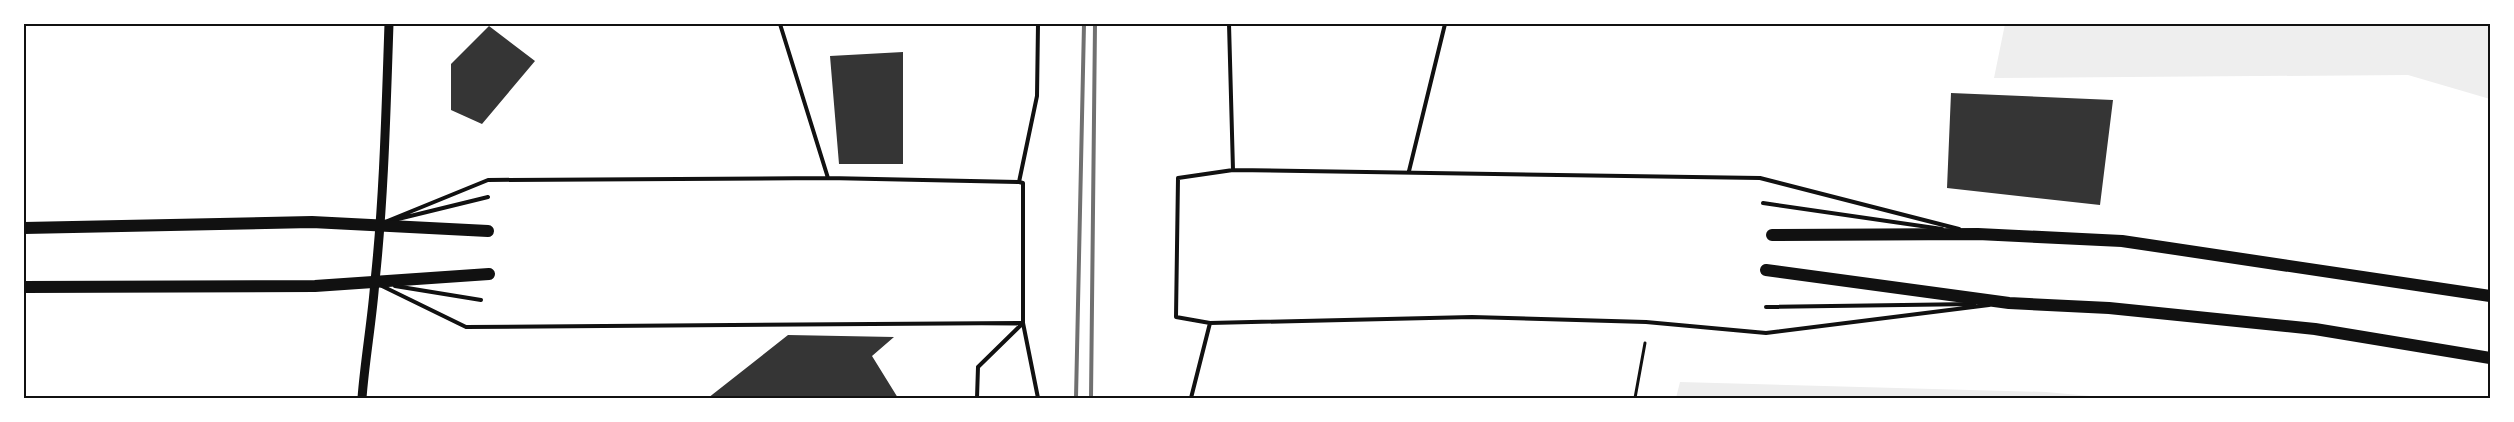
<svg xmlns="http://www.w3.org/2000/svg" width="2514" height="422" viewBox="0 0 2514 422" font-family="'Space Grotesk',sans-serif">
	<rect width="100%" height="100%" fill="#fff"/>
	<path fill="#eee" d="M2005,24H2490V99L2408,75L1994,78Z
		M1680,382L2046,392L2112,398H1676Z"/>
	<path fill="#353535" d="M489,26L535,61L482,124L451,110V64Z
		M903,52V164H839L830,56Z
		M1951,93L2113,100L2100,205L1947,188Z
		M788,335L894,337L872,356L898,398H708Z"/>
	<g fill="none" stroke-linecap="round" stroke-linejoin="round">
		<path stroke="#111" stroke-width="3" d="M1635,398L1645,343"/>
		<path stroke="#111" stroke-width="4" d="M780,24L828,178
			M1229,24L1233,170
			M1409,171L1445,24
			M1019,182L1037,96L1038,24
			M1763,203L1942,229
			M394,220L488,197
			M385,222L488,180L828,178L1019,182L1023,183V323L1038,398
			M1959,229L1760,178L1233,170L1178,178L1176,317L1210,323L1472,317L1646,322L1766,333L1989,305
			M382,286L466,327L1023,323
			M395,286L481,300
			M1766,307L1974,304
			M977,398L978,367L1023,323
			M1191,398L1210,323"/>
		<path stroke="#111" stroke-width="9" d="M362,398C365,359 372,321 375,281C384,196 386,110 389,24"/>
		<path stroke="#111" stroke-width="12" d="M24,228L312,222L488,231
			M1772,235L1978,234L2122,241L2490,296
			M1766,270L2009,303L2109,308L2315,329L2490,358
			M24,287L315,286L489,274"/>
		<path stroke="#707070" stroke-width="4" d="M1076,398L1084,24
			M1091,398L1095,24"/>
	</g>
	<rect width="2514" height="422" fill="none" stroke="#ffffff" stroke-width="50"/>
	<rect x="25" y="25" width="2464" height="372" fill="none" stroke="#111" stroke-width="2"/>
</svg>
